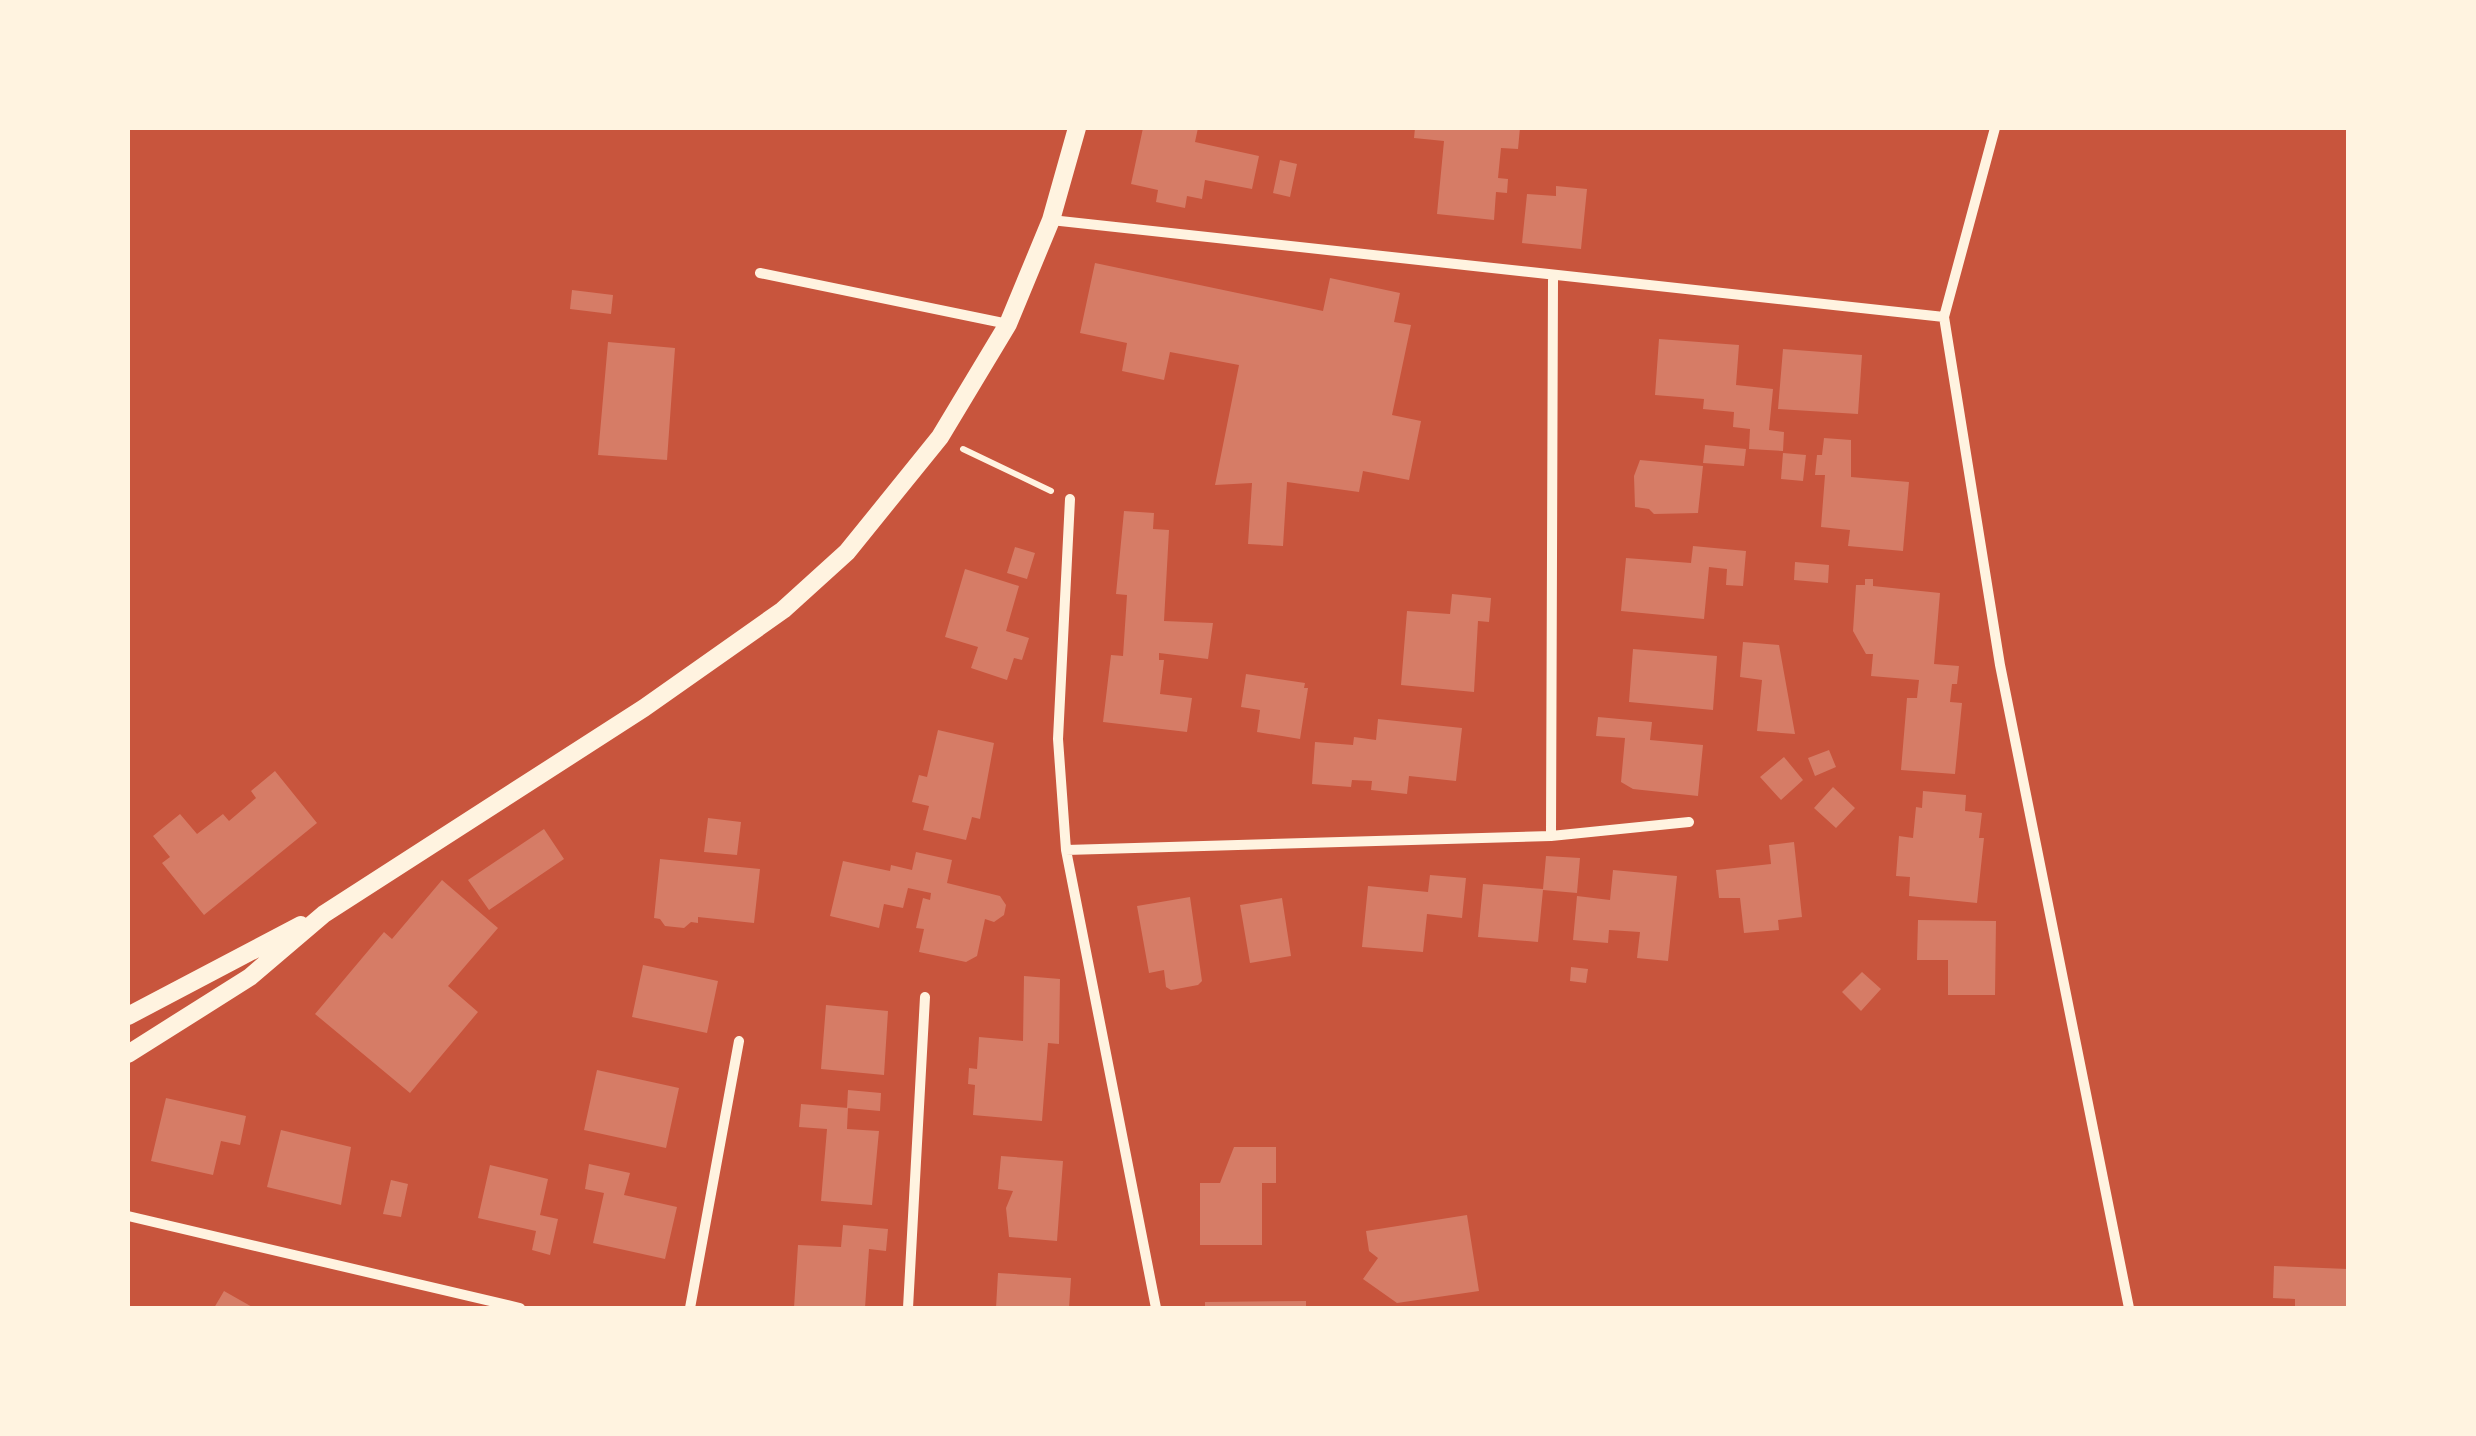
<svg xmlns="http://www.w3.org/2000/svg" width="2476" height="1436" viewBox="0 0 2476 1436" font-family="Roboto,sans-serif">
	<rect width="100%" height="100%" fill="#c8553d"/>
	<path fill="#d67c66" d="M1143,128H1198L1195,142L1259,156L1252,189L1205,180L1202,199L1187,196L1185,208L1156,202L1158,190L1131,184Z
		M1415,128H1520L1518,149L1501,148L1498,178L1508,179L1507,193L1496,192L1494,220L1437,214L1444,141L1414,138Z
		M1280,160L1297,164L1290,197L1273,193Z
		M1556,186L1587,189L1581,249L1522,243L1527,194L1556,196Z
		M1095,263L1323,311L1330,278L1400,293L1394,322L1411,325L1392,415L1421,421L1409,480L1363,471L1359,492L1287,482L1283,546L1248,544L1252,483L1215,485L1239,365L1170,352L1164,380L1122,371L1127,343L1080,333Z
		M572,290L613,295L611,314L570,309Z
		M1659,339L1739,345L1736,385L1773,389L1769,430L1784,432L1783,451L1749,449L1750,429L1733,427L1734,412L1703,409L1704,399L1655,395Z
		M608,342L675,348L667,460L598,455Z
		M1783,349L1862,355L1858,414L1778,409Z
		M1824,438L1851,440V477L1909,482L1903,551L1848,546L1850,530L1821,527L1825,475H1815L1817,455H1822Z
		M1705,445L1746,449L1744,466L1703,463Z
		M1783,453L1806,455L1803,481L1781,479Z
		M1640,460L1703,466L1698,513L1654,514L1649,509L1635,507L1634,476Z
		M1124,511L1154,513L1153,529L1169,530L1164,621L1213,623L1208,659L1159,653V660H1164L1160,694L1192,698L1187,732L1103,722L1111,655L1123,656L1127,595L1116,594Z
		M1693,546L1746,551L1743,586L1726,585L1727,569L1709,567L1704,619L1621,611L1626,558L1691,563Z
		M1015,547L1035,553L1027,579L1007,573Z
		M1795,562L1829,565L1828,583L1794,580Z
		M965,569L1019,586L1006,631L1029,638L1022,660L1014,658L1007,680L971,668L978,647L945,637Z
		M1865,579H1873V586L1940,593L1934,664L1959,666L1957,684H1952L1950,702L1962,703L1955,774L1901,770L1907,698H1917L1919,680L1871,676L1873,654H1866L1853,631L1856,585H1865Z
		M1452,594L1491,598L1489,622L1478,621L1474,692L1401,685L1407,611L1450,614Z
		M1743,642L1779,645L1795,734L1757,731L1762,680L1740,677Z
		M1633,649L1717,656L1713,710L1629,702Z
		M1246,674L1305,683L1304,688H1308L1300,739L1257,732L1260,710L1241,707Z
		M1598,717L1652,722L1650,740L1703,745L1698,796L1633,789L1621,782L1625,738L1596,736Z
		M1378,719L1462,728L1456,781L1409,776L1407,794L1371,790L1372,781L1352,780L1351,787L1312,784L1315,742L1353,745L1354,737L1376,740Z
		M938,730L994,743L980,819L972,817L966,840L923,830L929,806L912,802L919,775L927,777Z
		M1829,750L1836,767L1815,776L1808,758Z
		M1784,757L1803,780L1781,800L1760,777Z
		M275,771L317,823L204,915L162,863L170,857L153,836L180,814L197,834L223,814L229,821L256,798L251,791Z
		M1833,787L1855,808L1836,828L1814,808Z
		M1923,791L1966,795L1965,811L1982,813L1979,838H1984L1977,903L1909,896L1910,877L1896,876L1899,836L1913,838L1916,807L1922,808Z
		M708,818L741,822L737,855L704,852Z
		M544,829L564,859L489,910L468,880Z
		M1794,842L1802,917L1778,920L1779,930L1744,933L1740,898H1719L1716,870L1771,864L1769,845Z
		M916,852L952,860L947,883L1000,896L1006,905L1004,915L994,922L985,919L977,956L966,962L919,952L924,929L916,928L923,898L930,900L931,893L908,888L903,908L884,904L879,928L830,916L843,861L890,871L891,865L912,870Z
		M1546,856L1580,858L1577,893L1543,890L1538,942L1478,937L1483,884L1543,889Z
		M660,859L760,869L754,923L698,917V923L691,922L684,928L665,926L660,919L654,918Z
		M1613,870L1677,876L1668,961L1637,958L1640,932L1609,930L1608,943L1573,940L1577,896L1610,900Z
		M1430,875L1466,878L1462,918L1427,914L1423,952L1362,947L1368,886L1428,892Z
		M442,880L498,928L448,986L478,1012L410,1093L315,1014L384,932L392,939Z
		M1190,897L1202,981L1198,985L1171,990L1166,987L1164,970L1149,973L1137,906Z
		M1282,898L1291,956L1250,963L1240,905Z
		M1918,920L1996,921L1995,995H1948V960H1917Z
		M643,965L718,981L707,1033L632,1017Z
		M1571,967L1588,969L1586,983L1570,981Z
		M1862,972L1881,989L1861,1011L1842,992Z
		M1024,976L1060,979L1059,1044L1048,1043L1042,1121L973,1115L975,1085L968,1084L969,1068L977,1069L979,1037L1023,1041Z
		M826,1005L888,1011L884,1075L821,1069Z
		M597,1070L679,1088L666,1148L584,1130Z
		M848,1090L881,1093L880,1111L847,1108Z
		M166,1098L246,1116L240,1145L221,1141L213,1175L151,1161Z
		M801,1104L848,1108L847,1129L879,1131L872,1205L821,1201L827,1129L799,1127Z
		M281,1130L351,1147L341,1205L267,1187Z
		M1234,1147H1276V1183H1262V1245H1200V1183H1220Z
		M1001,1156L1063,1161L1057,1241L1009,1237L1006,1208L1013,1191L998,1189Z
		M589,1164L630,1173L624,1195L677,1207L665,1259L593,1243L604,1193L585,1189Z
		M490,1165L548,1179L540,1215L558,1219L550,1255L532,1250L536,1231L478,1218Z
		M391,1180L408,1184L401,1217L383,1214Z
		M1467,1215L1479,1291L1397,1303L1363,1279L1378,1258L1369,1251L1366,1231Z
		M843,1225L888,1229L886,1251L869,1249L865,1308H794L798,1245L841,1247Z
		M2274,1266L2348,1269V1308H2295V1299L2273,1298Z
		M998,1273L1071,1278L1069,1308H996Z
		M224,1291L254,1308H214Z
		M1306,1301V1308H1205V1302Z"/>
	<g fill="none" stroke-linecap="round" stroke-linejoin="round">
		<path stroke="#fff3e0" stroke-width="6" d="M963,449L1051,491"/>
		<path stroke="#fff3e0" stroke-width="10" d="M1995,128L1944,317L2000,665L2129,1308
			M1051,220L1944,317
			M760,273L1008,324
			M1070,499L1058,739L1066,850L1156,1308
			M1551,836L1689,822
			M1066,850L1551,836L1553,277
			M128,1216L520,1308
			M690,1308L739,1041
			M908,1308L925,997"/>
		<path stroke="#fff3e0" stroke-width="18" d="M128,1016L301,925
			M128,1054L250,977L324,914L644,708L783,610L847,552L940,437L1008,324L1051,220L1077,128"/>
	</g>
	<rect width="2476" height="1436" fill="none" stroke="#fff3e0" stroke-width="260"/>
</svg>
